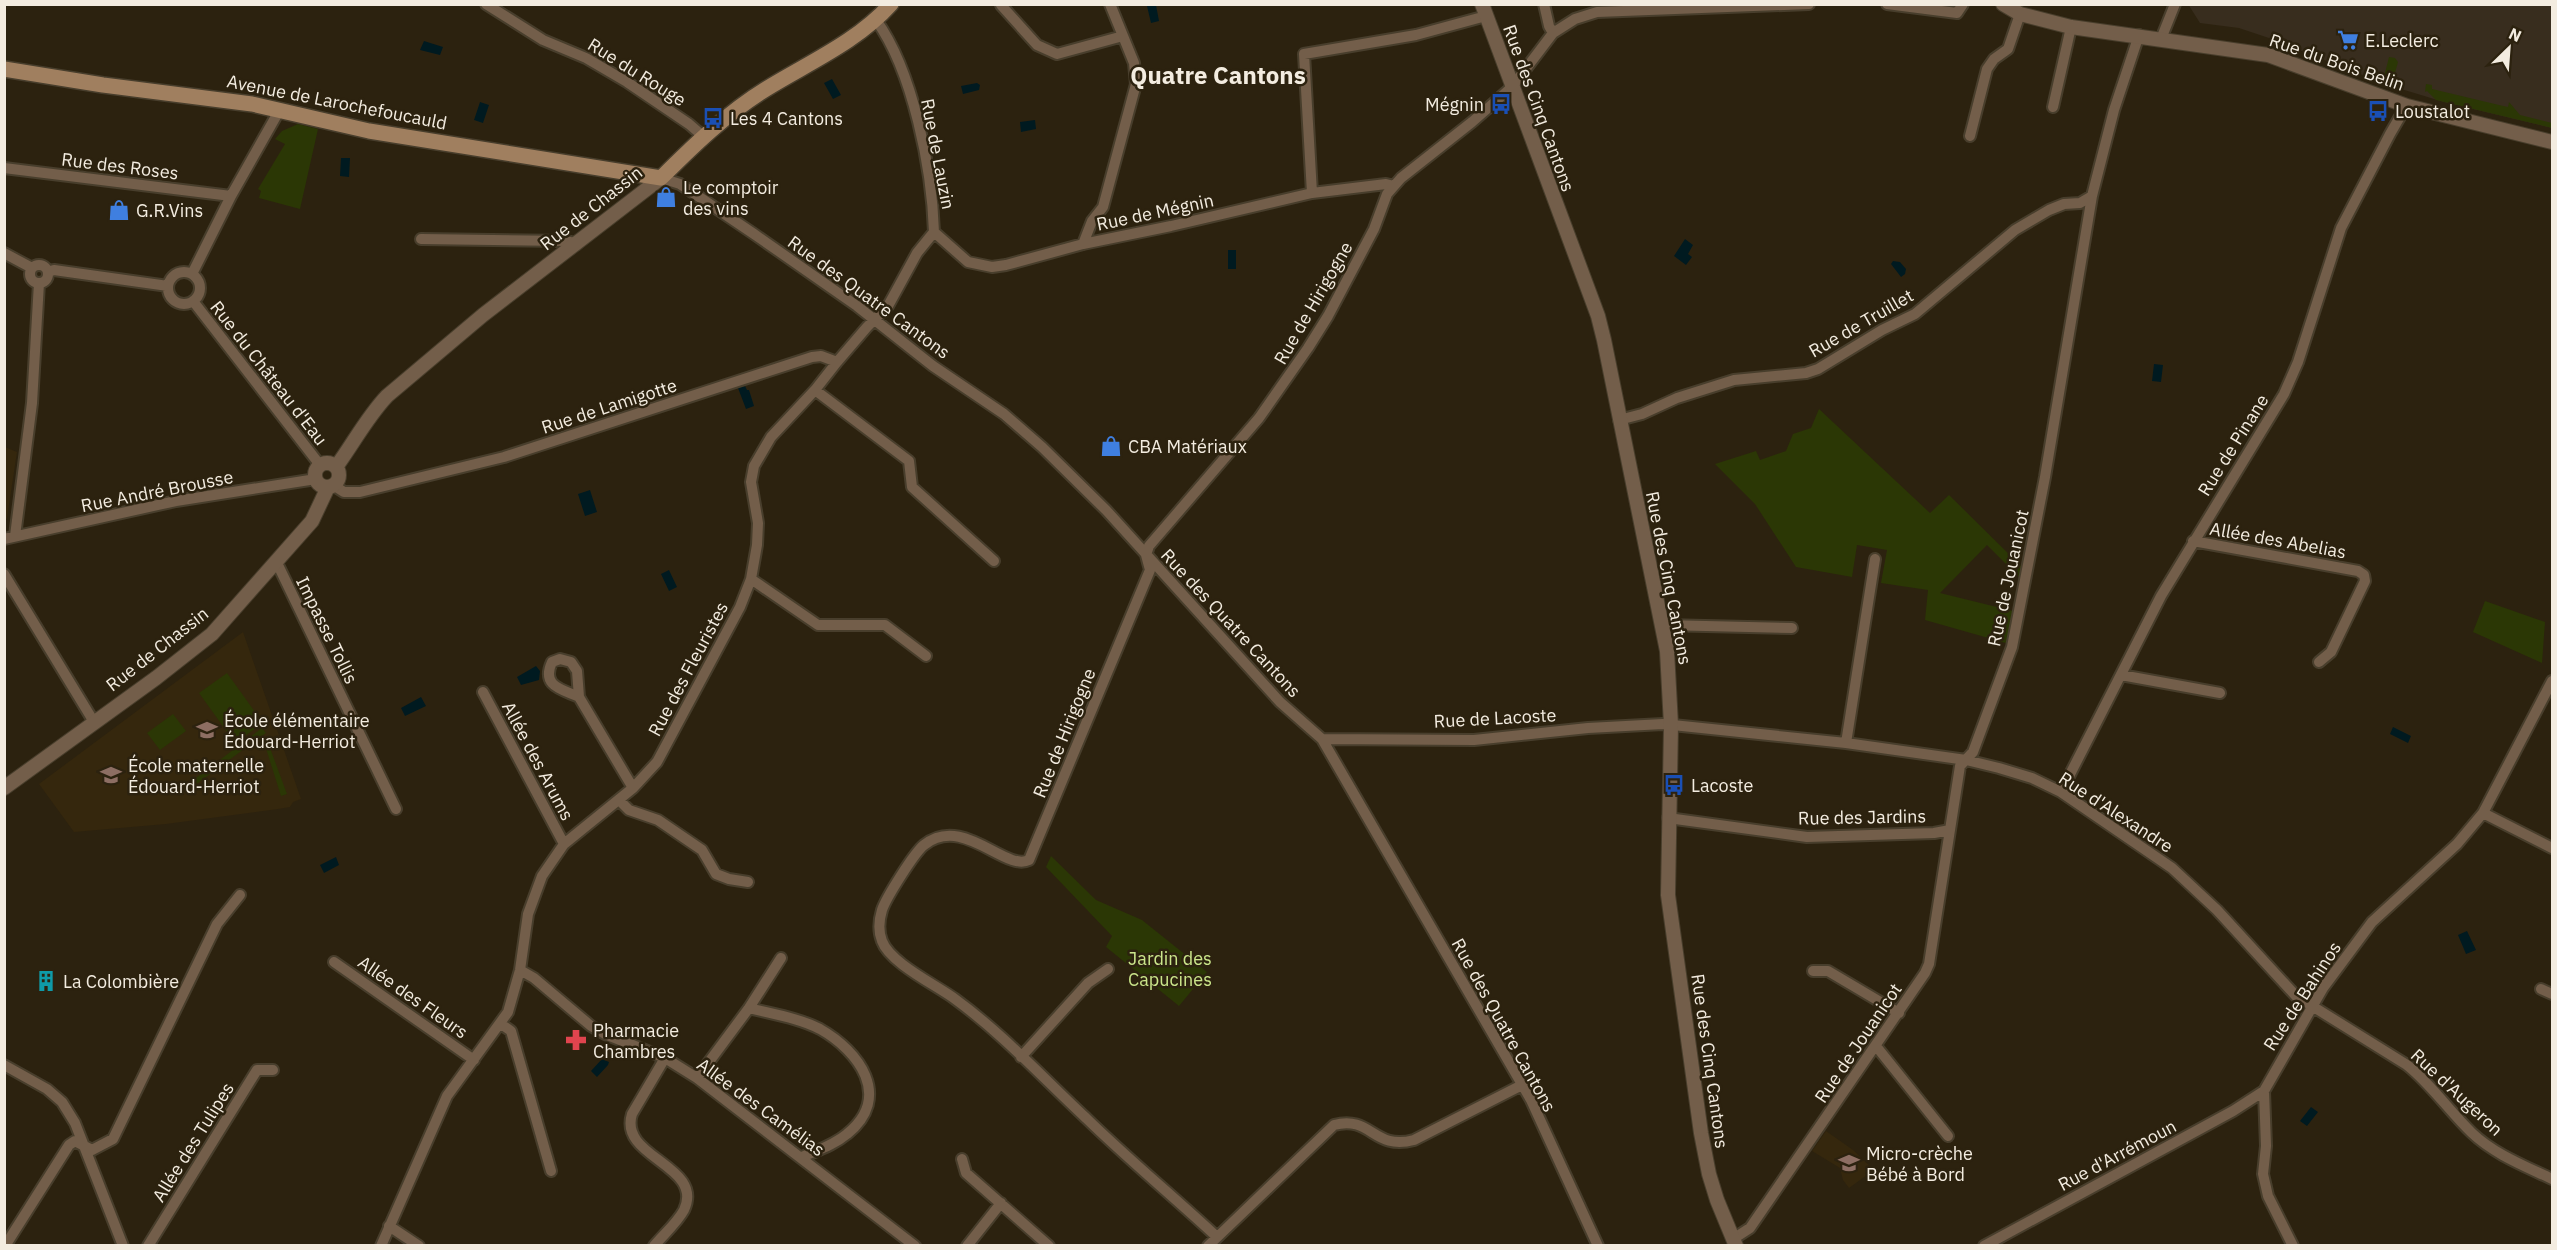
<svg xmlns="http://www.w3.org/2000/svg" width="2557" height="1250" viewBox="0 0 2557 1250" font-family="'IBM Plex Sans',sans-serif">
	<rect width="100%" height="100%" fill="#2c220f"/>
	<path fill="#382d1e" d="M2188,4L2552,5V128L2444,102L2388,85L2269,38L2239,28L2200,23Z"/>
	<path fill="#35270d" d="M5,447L17,452L7,518L5,521Z
		M243,632L301,799L293,802L290,807L278,809L166,824L74,832L39,784Z
		M1826,1131L1853,1150L1874,1170L1849,1188L1843,1180L1840,1168L1812,1151Z"/>
	<path fill="#2b3705" d="M2389,57L2395,58L2398,62L2393,80L2384,77Z
		M2426,84L2432,85V89L2499,105L2508,107L2509,102L2520,115L2552,123V128L2436,100L2427,91L2425,92Z
		M298,124L318,129L300,209L259,198L261,191L258,189L285,144L275,139L282,131Z
		M1819,409L1930,513L1949,495L2022,567L2020,578L1987,545L1940,593L2013,611L2006,643L1925,620L1928,590L1881,583L1887,550L1857,545L1852,577L1796,567L1755,504L1715,464L1756,451L1760,460L1786,451L1793,434L1811,428Z
		M2485,601L2545,622L2542,663L2473,632Z
		M227,673L263,723L235,743L199,693Z
		M173,714L186,731L160,750L147,733Z
		M262,728L266,733L195,785L192,781Z
		M266,737L287,794L281,796L263,739Z
		M1051,856L1096,900L1142,920L1207,972L1179,1006L1106,947L1112,936L1046,867Z"/>
	<path fill="#001a20" d="M1156,5L1159,21L1151,23L1147,6Z
		M424,41L443,47L440,55L420,50Z
		M832,79L841,95L833,99L824,83Z
		M977,83L980,85L979,90L963,94L961,86Z
		M480,102L489,105L483,123L474,120Z
		M1035,120L1036,129L1021,132L1020,122Z
		M341,158H350L349,177L340,176Z
		M1685,239L1693,245L1688,254L1692,257L1686,265L1674,256Z
		M1228,250H1236V269H1228Z
		M1893,261L1900,262L1906,269L1905,274L1901,277L1891,264Z
		M2154,364L2163,365L2161,382L2152,381Z
		M745,386L747,390H749L754,406L746,409L738,388Z
		M590,490L597,512L585,516L578,494Z
		M669,570L677,587L669,591L661,574Z
		M536,666L540,671L539,680L521,685L517,677Z
		M421,697L426,706L405,716L401,708Z
		M2393,727L2411,736L2408,743L2390,734Z
		M336,857L339,865L324,873L320,865Z
		M2467,931L2476,950L2466,954L2458,935Z
		M602,1059L609,1062L608,1065L597,1077L591,1071Z
		M2311,1107L2318,1112L2307,1126L2300,1121Z"/>
	<g fill="none" stroke-linecap="round" stroke-linejoin="round">
		<defs>
			<path id="minor" d="M486,4L543,40L586,58L627,82L689,124L704,137
				M1887,4L1957,13L1963,4
				M1001,5L1037,45L1057,54L1123,36
				M1553,33L1575,19L1597,12L1809,4
				M2161,39L2175,4
				M2053,107L2071,27
				M1970,136L1987,69L1994,59L2008,49L2020,14
				M4,168L231,196
				M661,178L680,184L754,234L857,306L933,366L1004,414L1042,447L1106,510L1280,702L1322,739L1531,1100L1598,1246
				M1312,193L1304,54L1416,35L1486,16
				M934,232L968,262L992,267L1006,265L1083,244L1171,226L1312,193L1386,184L1394,186
				M421,239L567,241L577,244
				M1083,244L1092,221L1103,207L1136,84L1134,63L1110,4
				M4,253L32,268
				M30 274a9 9 0 1 1 18 0a9 9 0 1 1-18 0Z
				M48,272L54,270L168,286
				M168 288a16 16 0 1 1 32 0a16 16 0 1 1-32 0Z
				M192,274L231,196L279,111
				M193,301L320,465
				M815,390L909,461L912,487L994,561
				M1619,420L1642,414L1677,398L1734,380L1806,373L1818,369L1882,330L1915,314L2015,230L2049,210L2064,204L2080,203L2092,196
				M333,485L344,492H360L504,457L812,357L821,356L837,362L867,327L888,306L917,253L934,232C932,169 913,71 876,20
				M15,536L32,403L39,283
				M4,539L176,501L316,479
				M2193,541L2358,571L2364,575L2365,581L2331,652L2319,662
				M277,563L396,809
				M4,574L94,722
				M751,579L818,625H885L926,656
				M1663,625L1792,628
				M2121,675L2220,693
				M483,692L564,844
				M579,697C561,689 541,686 552,662L560,659L571,662L577,671L579,697L633,788
				M1322,739L1474,740L1588,728L1663,724L1846,743L1966,760L1999,768L2032,778L2061,792L2172,868L2217,910L2296,996L2407,1065C2432,1085 2449,1111 2472,1133C2494,1154 2525,1166 2552,1179
				M1846,743L1875,559
				M2061,792L2161,596L2284,394L2298,362L2341,228L2390,134L2401,115L2411,107
				M619,800L629,810L658,820L702,850L716,874L729,879L748,882
				M2483,813L2552,848
				M1668,818L1807,837L1934,833L1950,830
				M334,962L474,1060
				M520,970L534,978L591,1026L605,1034L665,1058L697,1078L915,1246
				M1813,971H1828L1899,1013
				M2541,989L2552,994
				M749,1008C772,1014 799,1018 820,1029C859,1051 893,1097 847,1134C834,1145 818,1150 802,1157
				M501,1024L511,1031L551,1171
				M1876,1046L1948,1136
				M1021,1057L1088,983L1108,969
				M4,1065L47,1089L62,1102L75,1123L123,1246
				M697,1078L749,1008L781,958
				M962,1159L966,1173L1049,1246
				M389,1226L419,1246
				M1217,1237C1174,1197 1128,1159 1086,1118C1043,1078 1003,1034 955,999C936,985 890,963 882,941C878,931 879,920 882,910C886,898 914,853 924,845C963,814 1005,872 1029,860L1150,570L1146,555L1149,546L1259,418L1308,348L1328,316L1374,229L1387,194L1401,178L1472,122L1512,87L1553,33L1549,26L1544,4
				M1733,1239L1750,1228L1925,973L1929,964L1960,766L1973,752L2012,647L2045,477L2092,196L2114,110L2139,35
				M5,1246L69,1145L75,1141L92,1150L113,1139L217,924L240,895
				M148,1246L257,1070H273
				M381,1246L447,1096L508,1012L520,970L528,914L542,876L564,844L633,788L657,762L740,607L751,579L757,545L758,523L751,482L754,466L771,437L815,390L837,362
				M654,1246C663,1235 677,1223 684,1210C705,1165 618,1158 632,1114L665,1058
				M967,1246L1001,1203
				M1208,1246L1334,1125C1372,1115 1373,1151 1414,1140L1522,1085
				M1984,1246L2233,1111L2264,1091
				M2293,1246L2268,1196L2263,1174L2266,1146L2264,1091L2323,988L2372,922L2457,844L2483,813L2552,681"/>
			<path id="tertiary" d="M1482,4L1598,316L1604,340L1667,651L1671,725L1668,895L1701,1133L1709,1174L1717,1200L1736,1246
				M2003,4L2020,14L2071,27L2268,55L2407,106L2552,142
				M315 475a12 12 0 1 1 24 0a12 12 0 1 1-24 0Z
				M336,467C353,444 367,417 387,396L483,315L661,178
				M4,788L156,678L212,634L312,521L328,487"/>
			<path id="secondary" d="M4,69L103,85L252,104L369,131L661,178C693,146 727,113 766,89C808,63 857,42 891,4"/>
		</defs>
		<use href="#minor" stroke="#483e2c" stroke-width="14"/>
		<use href="#tertiary" stroke="#483e2c" stroke-width="16"/>
		<use href="#secondary" stroke="#483e2c" stroke-width="18"/>
		<use href="#minor" stroke="#735e4a" stroke-width="10"/>
		<use href="#tertiary" stroke="#735e4a" stroke-width="14"/>
		<use href="#secondary" stroke="#a07f5f" stroke-width="15"/>
	</g>
	<defs>
		<symbol id="supermarket-bare" viewBox="-9 -9 18 18"><path d="M-6-5.5h2.5l.6 2H6L4.5 2H-2.5L-4.4-4H-6ZM-1.5 3.2a1.3 1.3 0 1 0 .1 0ZM3 3.2a1.3 1.3 0 1 0 .1 0Z" fill="#3f7fe0" stroke="#2c220f" stroke-width="2.5" paint-order="stroke"/></symbol>
		<symbol id="bus-bare" viewBox="-9 -9 18 18"><path d="M-5-6H5V4H4V6H2V4H-2V6H-4V4H-5ZM-3.5-4V0h7V-4ZM-3.5 1.2v1.5H-2V1.2ZM2 1.2v1.5H3.5V1.2Z" fill="#1a4fb4" stroke="#2c220f" stroke-width="2.5" paint-order="stroke"/></symbol>
		<symbol id="shop-bare" viewBox="-9 -9 18 18"><path d="M-5-2.5h2.3a2.7 3.5 0 0 1 5.4 0H5L5.5 6h-11ZM-1.5-2.5h3a1.5 2.3 0 0 0-3 0Z" fill="#3f7fe0" stroke="#2c220f" stroke-width="2.5" paint-order="stroke"/></symbol>
		<symbol id="school-bare" viewBox="-9 -9 18 18"><path d="M0-5L7-2L0 1L-7-2ZM-4 1L0 2.5L4 1V4Q0 6-4 4Z" fill="#8d6e63" stroke="#2c220f" stroke-width="2.5" paint-order="stroke"/></symbol>
		<symbol id="building-bare" viewBox="-9 -9 18 18"><path d="M-4-6H4V6H1V3H-1V6H-4ZM-2.5-4.3h1.7v1.8h-1.7ZM.8-4.3h1.7v1.8H.8ZM-2.5-1h1.7V.8h-1.7ZM.8-1h1.7V.8H.8Z" fill="#0f9aa8" stroke="#2c220f" stroke-width="2.5" paint-order="stroke"/></symbol>
		<symbol id="pharmacy-bare" viewBox="-9 -9 18 18"><path d="M-2-6h4v4h4v4h-4v4h-4v-4h-4v-4h4Z" fill="#e0444e" stroke="#2c220f" stroke-width="2.5" paint-order="stroke"/></symbol>
	</defs>
	<g fill-rule="evenodd">
		<use href="#supermarket-bare" x="2333" y="25" width="30" height="30"/>
		<use href="#bus-bare" x="1486" y="89" width="30" height="30"/>
		<use href="#bus-bare" x="2363" y="96" width="30" height="30"/>
		<use href="#bus-bare" x="698" y="103" width="30" height="30"/>
		<use href="#shop-bare" x="651" y="182" width="30" height="30"/>
		<use href="#shop-bare" x="104" y="195" width="30" height="30"/>
		<use href="#shop-bare" x="1096" y="431" width="30" height="30"/>
		<use href="#school-bare" x="192" y="715" width="30" height="30"/>
		<use href="#school-bare" x="96" y="760" width="30" height="30"/>
		<use href="#bus-bare" x="1659" y="770" width="30" height="30"/>
		<use href="#building-bare" x="31" y="966" width="30" height="30"/>
		<use href="#pharmacy-bare" x="561" y="1025" width="30" height="30"/>
		<use href="#school-bare" x="1834" y="1148" width="30" height="30"/>
	</g>
	<g text-anchor="middle" dominant-baseline="central" stroke-width="5" stroke-linejoin="round" paint-order="stroke">
		<g font-size="18" fill="#f3ece0" stroke="#2c220f" text-anchor="start">
			<text x="2365" y="40">E.Leclerc</text>
			<text x="1484" y="104" text-anchor="end">Mégnin</text>
			<text x="2395" y="111">Loustalot</text>
			<text x="730" y="118">Les 4 Cantons</text>
			<text x="683" y="187">Le comptoir<tspan x="683" dy="21">des vins</tspan></text>
			<text x="136" y="210">G.R.Vins</text>
			<text x="1128" y="446">CBA Matériaux</text>
			<text x="224" y="720">École élémentaire<tspan x="224" dy="21">Édouard-Herriot</tspan></text>
			<text x="128" y="765">École maternelle<tspan x="128" dy="21">Édouard-Herriot</tspan></text>
			<text x="1691" y="785">Lacoste</text>
			<text x="63" y="981">La Colombière</text>
			<text x="593" y="1030">Pharmacie<tspan x="593" dy="21">Chambres</tspan></text>
			<text x="1866" y="1153">Micro-crèche<tspan x="1866" dy="21">Bébé à Bord</tspan></text>
		</g>
		<g font-size="18" fill="#f3ece0" stroke="#2c220f">
			<text transform="translate(2337 62) rotate(19)">Rue du Bois Belin</text>
			<text transform="translate(637 72) rotate(32)">Rue du Rouge</text>
			<text transform="translate(337 102) rotate(11)">Avenue de Larochefoucauld</text>
			<text transform="translate(1539 108) rotate(70)">Rue des Cinq Cantons</text>
			<text transform="translate(938 154) rotate(79)">Rue de Lauzin</text>
			<text transform="translate(120 166) rotate(7)">Rue des Roses</text>
			<text transform="translate(591 208) rotate(-38)">Rue de Chassin</text>
			<text transform="translate(1155 212) rotate(-12)">Rue de Mégnin</text>
			<text transform="translate(869 297) rotate(36)">Rue des Quatre Cantons</text>
			<text transform="translate(1313 303) rotate(-60)">Rue de Hirigogne</text>
			<text transform="translate(1861 323) rotate(-30)">Rue de Truillet</text>
			<text transform="translate(269 373) rotate(52)">Rue du Château d'Eau</text>
			<text transform="translate(609 406) rotate(-18)">Rue de Lamigotte</text>
			<text transform="translate(2233 445) rotate(-58)">Rue de Pinane</text>
			<text transform="translate(157 491) rotate(-11)">Rue André Brousse</text>
			<text transform="translate(2278 540) rotate(10)">Allée des Abelias</text>
			<text transform="translate(1669 578) rotate(79)">Rue des Cinq Cantons</text>
			<text transform="translate(2008 578) rotate(-78)">Rue de Jouanicot</text>
			<text transform="translate(1231 623) rotate(47)">Rue des Quatre Cantons</text>
			<text transform="translate(327 630) rotate(64)">Impasse Tollis</text>
			<text transform="translate(157 649) rotate(-38)">Rue de Chassin</text>
			<text transform="translate(688 669) rotate(-62)">Rue des Fleuristes</text>
			<text transform="translate(1495 718) rotate(-3)">Rue de Lacoste</text>
			<text transform="translate(1064 733) rotate(-68)">Rue de Hirigogne</text>
			<text transform="translate(538 761) rotate(62)">Allée des Arums</text>
			<text transform="translate(2116 812) rotate(33)">Rue d'Alexandre</text>
			<text transform="translate(1862 817) rotate(-1)">Rue des Jardins</text>
			<text transform="translate(2302 996) rotate(-57)">Rue de Bahinos</text>
			<text transform="translate(413 997) rotate(35)">Allée des Fleurs</text>
			<text transform="translate(1504 1025) rotate(61)">Rue des Quatre Cantons</text>
			<text transform="translate(1858 1043) rotate(-56)">Rue de Jouanicot</text>
			<text transform="translate(1710 1061) rotate(82)">Rue des Cinq Cantons</text>
			<text transform="translate(2457 1092) rotate(43)">Rue d'Augeron</text>
			<text transform="translate(761 1107) rotate(36)">Allée des Camélias</text>
			<text transform="translate(193 1142) rotate(-58)">Allée des Tulipes</text>
			<text transform="translate(2117 1155) rotate(-28)">Rue d'Arrémoun</text>
		</g>
		<g font-size="18" fill="#cbe68b" stroke="#2c220f">
			<text x="1170" y="958">Jardin des<tspan x="1170" dy="21">Capucines</tspan></text>
		</g>
		<g font-size="24" font-weight="bold" fill="#f3ece0" stroke="#2c220f">
			<text x="1218" y="75">Quatre Cantons</text>
		</g>
	</g>
	<rect width="2557" height="1250" fill="none" stroke="#f3ece0" stroke-width="12"/>
	<g transform="translate(2509 48) rotate(25)" stroke="#2c220f" stroke-width="4.5" paint-order="stroke">
	<path d="M0-4.5L10 22L0 15L-10 22Z" fill="#f3ece0"/>
	<text y="-9" font-size="16" font-weight="bold" text-anchor="middle" fill="#f3ece0">N</text>
	</g>
</svg>
